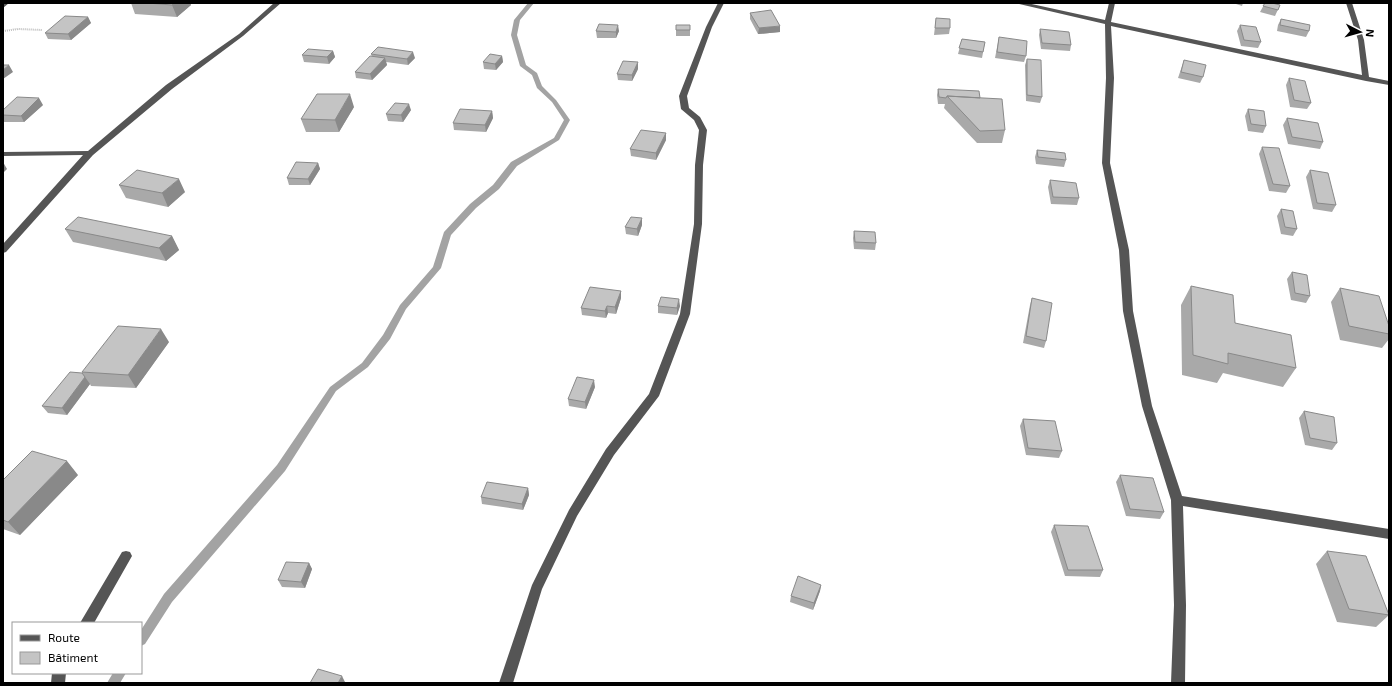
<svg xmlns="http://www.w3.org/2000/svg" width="1392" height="686" viewBox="0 0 1392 686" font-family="'Exo 2',sans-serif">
	<rect width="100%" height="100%" fill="#fff"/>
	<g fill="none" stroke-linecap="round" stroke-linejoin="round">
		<path fill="#a3a3a3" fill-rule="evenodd" d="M528,3H534L520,20L517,35L526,65L537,73L542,86L556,100L570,120L559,140L517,166L499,189L476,208L451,235L441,268L406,309L390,339L368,367L336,391L285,471L172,602L145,644L141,646V630L164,594L277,465L330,387L362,363L383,335L400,305L433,267L444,232L470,204L493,185L511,162L554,138L564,120L552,102L537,88L532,75L520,66L511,35L514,20Z
			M113,673H126L120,683H107Z"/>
		<path stroke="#777" stroke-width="2" stroke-dasharray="0.5 1.5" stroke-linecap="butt" d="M3,31L18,29L42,30"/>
		<path fill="#555" fill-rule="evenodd" d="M3,3H9L3,8Z
			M274,3H281L243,36L172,89L93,155L6,252L3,253V244L83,155L3,156V152L88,151L166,85L239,34Z
			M718,3H724L712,27L687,96L689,108L700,117L707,130L703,165L702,224L690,314L659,396L614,455L577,516L542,589L513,683H499L532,585L569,510L606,449L649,394L680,314L694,224L695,165L699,130L694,120L681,109L679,96L706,27Z
			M1015,3H1027L1105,20L1109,3H1115L1111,22L1362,75L1358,40L1346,3H1352L1364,40L1369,77L1389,81V85L1366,81L1111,26L1114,78L1110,163L1129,250L1133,311L1152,406L1182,496L1389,529V539L1183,506L1186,605L1185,683H1171L1174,605L1171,500L1142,406L1123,311L1119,250L1102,163L1106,78L1105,24Z
			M126,551L130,552L132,556L94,623H80L122,552Z
			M52,673H66L65,683H51Z"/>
	</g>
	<path fill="#a9a9a9" d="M131,3H190L191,5L177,17L135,14Z
		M1233,3H1243L1242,6Z
		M1265,3L1280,5L1275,16L1260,12Z
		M750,13L780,32L758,34L750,19Z
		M88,17L91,23L71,40L48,39L45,33Z
		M936,18L950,28L949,34L934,35Z
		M1281,19L1309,31L1306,37L1277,31L1278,25Z
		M676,25H690V36H676Z
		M1240,25L1261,42L1258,48L1241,46L1237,31Z
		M1040,29L1071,45L1070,51L1041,49L1039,35Z
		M596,31H619L616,38H597Z
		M999,37L1026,56L1024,62L995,58Z
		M962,39L985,42L982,58L958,54Z
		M333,51L335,57L329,64L304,62L302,55Z
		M371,54L415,58L408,65L386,62L387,65L372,80L356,78L355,72L372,57Z
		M502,56L503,62L496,70L484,69L483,62Z
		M1027,59L1042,97L1040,103L1026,101L1025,65Z
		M1184,60L1203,77L1200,83L1178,78Z
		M638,69L632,81L618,80L617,74Z
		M1289,78L1311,103L1307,109L1290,107L1286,85Z
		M938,89L980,98L1005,130L1002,143H977L944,108L945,104H938L937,95Z
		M43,105L24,122H3V110Z
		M354,107L339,132H306L301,119Z
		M1248,109L1266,126L1263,133L1248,131L1245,116Z
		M411,110L403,122L388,121L386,114Z
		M492,111L493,118L486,132L454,130L453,123Z
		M1287,118L1323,142L1320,149L1288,144L1283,125Z
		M666,133V140L656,160L631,156L630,149Z
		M1262,147L1290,186L1286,193L1269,191L1259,154Z
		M1037,150L1066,160L1064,167L1036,164L1035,157Z
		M318,163L320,169L310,185H289L287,178Z
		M1310,170L1336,205L1332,212L1313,209L1306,177Z
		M1050,180L1079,198L1077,205L1051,204L1048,187Z
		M119,185L185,192L168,207L126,198Z
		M1281,209L1297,229L1293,236L1281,234L1277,216Z
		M642,225L638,236L626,234L625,227Z
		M65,229L172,236L179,250L166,261L73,242Z
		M854,231L876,243L875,250L854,249L853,238Z
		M1292,272L1310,296L1306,303L1291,300L1287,279Z
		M1191,286L1235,323L1296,368L1283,387L1223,373L1217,383L1182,375L1181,305Z
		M1340,288L1389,326V339L1382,348L1340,340L1331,302Z
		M621,291V298L616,314L608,313L606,318L582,315L581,308Z
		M1032,298L1046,341L1044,348L1023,343L1030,305Z
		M658,306H680L677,315L658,313Z
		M169,342L136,388L91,386L90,384L67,415L48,413L42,406L82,373V372Z
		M595,387L586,409L569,406L568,399Z
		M1304,411L1337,443L1332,450L1305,445L1299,418Z
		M1023,419L1062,451L1059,458L1026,455L1020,426Z
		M78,475L20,535L3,529V480Z
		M1120,475L1164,512L1160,519L1126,516L1116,482Z
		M528,488L529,495L523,510L482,504L481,497Z
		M1054,525L1103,570L1100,577L1065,576L1051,532Z
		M1327,551L1389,615L1376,627L1337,622L1316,564Z
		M309,563L312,569L305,588L282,587L278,580Z
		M821,585L820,591L813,610L790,602L791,596Z"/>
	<path fill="#898989" d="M174,3H190L191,5L177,17L172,5Z
		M88,17L91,23L71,40L68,34Z
		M618,25L619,31L616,38V32Z
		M780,26V32L758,34L759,28Z
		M333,51L335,57L329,64L327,57Z
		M413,52L415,58L408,65L407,59Z
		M502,56L503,62L496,70L495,64Z
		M385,58L387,65L372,80L370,74Z
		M638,62V69L632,81V75Z
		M9,65L13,72L3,79V70Z
		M350,94L354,107L339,132L335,120Z
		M39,98L43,105L24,122L21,116Z
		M409,104L411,110L403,122L401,115Z
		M492,111L493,118L486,132L485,125Z
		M666,133V140L656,160V153Z
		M3,162L7,169L3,173Z
		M318,163L320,169L310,185L308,179Z
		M179,179L185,192L168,207L162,193Z
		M642,218V225L638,236L637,229Z
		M172,236L179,250L166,261L159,248Z
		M621,291V298L616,314L615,307Z
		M679,299L680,306L677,315V308Z
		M607,306L608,313L606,318L605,311Z
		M161,329L169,342L136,388L128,375Z
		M85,377L90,384L67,415L62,408Z
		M594,380L595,387L586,409L585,402Z
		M67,461L78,475L20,535L8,522Z
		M528,488L529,495L523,510L522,504Z
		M309,563L312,569L305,588L301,582Z
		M821,585L820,591L813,610L814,603Z
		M342,676L345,682V683H338Z"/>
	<path fill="#c4c4c4" stroke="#898989" d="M147,3H174L172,5Z
		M1265,3H1272L1280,5L1278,10L1263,6Z
		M771,10L780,26L759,28L750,13Z
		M65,16L88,17L68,34L45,33Z
		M936,18L950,19V28H935Z
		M1281,19L1310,25L1309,31L1280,25Z
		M599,24L618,25L616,32L596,31Z
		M676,25H690V30H676Z
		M1240,25L1256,27L1261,42L1244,40Z
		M1040,29L1069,32L1071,45L1042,43Z
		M999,37L1027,41L1026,56L997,52Z
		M962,39L985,42L983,52L959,48Z
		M378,47L413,52L407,59L371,54Z
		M308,49L333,51L327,57L302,55Z
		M490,54L502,56L495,64L483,62Z
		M370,56L385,58L370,74L355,72Z
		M1027,59L1041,60L1042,97L1027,95Z
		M1184,60L1206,65L1203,77L1181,72Z
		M623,61L638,62L632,75L617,74Z
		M3,65H9L3,70Z
		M1289,78L1305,81L1311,103L1294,100Z
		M938,89L979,91L980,98L947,96L946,98L939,97Z
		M317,94H350L335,120L301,119Z
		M947,96L1002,99L1005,130L980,131Z
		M17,97L39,98L21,116L3,115V110Z
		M395,103L409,104L401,115L386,114Z
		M460,109L492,111L485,125L453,123Z
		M1248,109L1264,111L1266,126L1251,124Z
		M1287,118L1318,123L1323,142L1292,137Z
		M641,130L666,133L656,153L630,149Z
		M1262,147L1279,148L1290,186L1273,184Z
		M1037,150L1065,153L1066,160L1038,157Z
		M296,162L318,163L308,179L287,178Z
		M137,170L179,179L162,193L119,185Z
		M1310,170L1328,173L1336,205L1317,203Z
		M1050,180L1076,183L1079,198L1053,197Z
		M1281,209L1293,211L1297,229L1285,227Z
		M78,217L172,236L159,248L65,229Z
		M631,217L642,218L637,229L625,227Z
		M854,231L875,232L876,243L855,242Z
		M1292,272L1307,275L1310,296L1295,293Z
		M1191,286L1233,295L1235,323L1291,335L1296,368L1228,353V364L1193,355Z
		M590,287L621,291L615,307L607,306L605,311L581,308Z
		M1340,288L1379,296L1389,326V334L1349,326Z
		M661,297L679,299L677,308L658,306Z
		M1032,298L1052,303L1046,341L1026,336Z
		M118,326L161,329L128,375L82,372Z
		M70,372L82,373L85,377L62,408L42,406Z
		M577,377L594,380L585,402L568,399Z
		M1304,411L1334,417L1337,443L1310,438Z
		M1023,419L1055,421L1062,451L1028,448Z
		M32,451L67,461L8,522L3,520V480Z
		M1120,475L1153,478L1164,512L1130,509Z
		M487,482L528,488L522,504L481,497Z
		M1054,525L1088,526L1103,570H1068Z
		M1327,551L1366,556L1389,615L1349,609Z
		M286,562L309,563L301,582L278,580Z
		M798,576L821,585L814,603L791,596Z
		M318,669L342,676L338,683H310Z"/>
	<rect width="1392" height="686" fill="none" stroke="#000000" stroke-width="8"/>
	<rect x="12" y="622" width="130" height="52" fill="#ffffff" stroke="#999999"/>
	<rect x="20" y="635" width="20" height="6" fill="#555555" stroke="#999999"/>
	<text x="48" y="642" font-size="12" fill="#000000">Route</text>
	<rect x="20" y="652" width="20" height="12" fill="#c4c4c4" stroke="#999999"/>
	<text x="48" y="662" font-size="12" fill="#000000">Bâtiment</text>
	<g transform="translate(1360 32) rotate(96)" stroke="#ffffff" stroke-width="3" paint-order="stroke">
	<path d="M0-3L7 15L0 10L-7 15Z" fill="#000000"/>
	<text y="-6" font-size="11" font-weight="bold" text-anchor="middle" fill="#000000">N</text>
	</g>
</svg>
